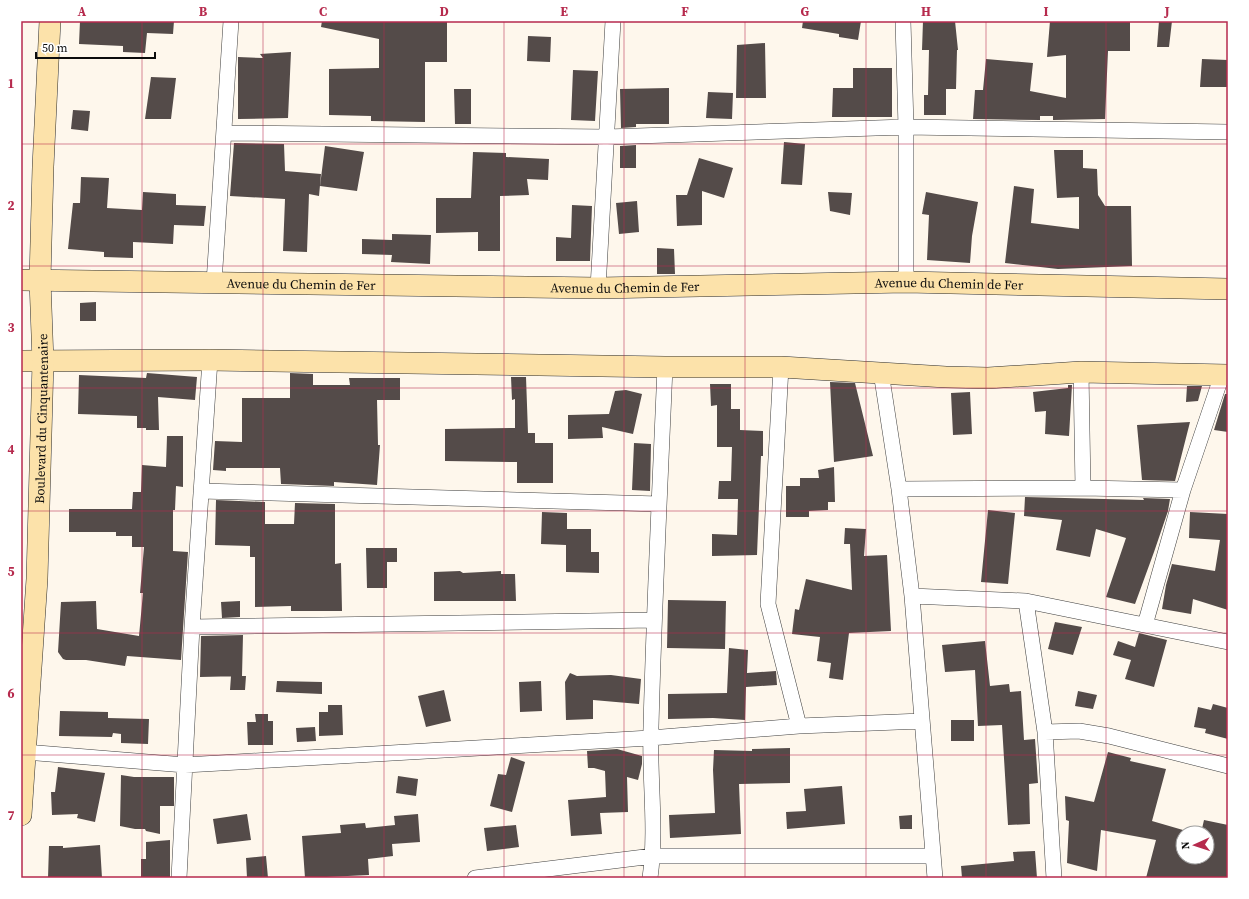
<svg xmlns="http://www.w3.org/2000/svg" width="1249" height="899" viewBox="0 0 1249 899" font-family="'Source Serif 4',serif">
	<rect width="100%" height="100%" fill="#fef7ec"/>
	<path fill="#544b49" d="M80,21H174L173,34L147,33L145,53L123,52V46L79,44Z
		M322,21H447V62H425V122L371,121V116L329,115V69L379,68V39L321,27Z
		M803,21H861L858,40L839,37V34L802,28Z
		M923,21H955L958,50H957L956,89H946V115H924V95H928L929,50H922Z
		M1050,21H1130V51H1108L1105,119L1053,120V116H1040V120L973,119L975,90H983L986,59L1033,63L1030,91L1066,98V55L1047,57Z
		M1159,21H1172L1169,47H1157Z
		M528,36L551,37L550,62L527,61Z
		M765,43L766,98H736L737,45Z
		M291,52L288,118L238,119V57L263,58L260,54Z
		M1202,59L1228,60V87H1200Z
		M853,68H892V117H832L833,88H853Z
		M573,70L598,71L595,121L571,120Z
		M151,77L176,78L171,119H145Z
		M669,88V124H636V127L621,128L620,89Z
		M454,89H471V124H455Z
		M708,92L733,93L732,119L706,118Z
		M73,110L90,111L88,131L71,129Z
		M784,142L805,144L802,185L781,184Z
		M234,143L284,144L285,171L321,174L319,196L309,194L307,252L283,251L285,199L230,196Z
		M636,145V168H620V146Z
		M325,146L364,152L357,191L320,186Z
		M1054,150H1083V168L1097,169L1098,195L1105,206H1131L1132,266L1058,269L1005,263L1014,186L1034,189L1031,223L1079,229V197L1057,198Z
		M473,152L506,153V157L549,159L548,180L527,179L529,195L500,196V251H478V232L436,233V198H471Z
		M699,158L733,168L724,198L702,191V225L677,226L676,195H687Z
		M81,177L109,178L107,208L142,210L143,192L176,194V205L206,206L204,226L174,225L173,244L133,242V258L104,257V252L68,249L73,203H80Z
		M828,192L852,193L850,215L830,211Z
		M926,192L978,202L972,236L970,263L927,260L929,215L922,214Z
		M637,201L639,232L619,234L616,203Z
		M572,205L592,206L590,261H556V237L571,238Z
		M392,234L431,235L430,264L391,262L392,255L362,254V239L392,240Z
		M657,248L674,249L675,274H657Z
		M96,302V321H80V303Z
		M147,373L197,377L195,400L158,397L159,430H146V428H137V416L78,414L79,375L146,378Z
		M290,373L313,374V385H350L349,378H400V400H377L378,445H380L377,485L334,482V486L281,484L280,468H226V471L213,470L215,441L242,442V398H290Z
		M511,377H526L528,433H535V443H553V483H517V462L445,461V429L515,428V399L512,400Z
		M830,382L855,383L873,456L834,462Z
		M710,384H731V409H740V430L763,431V456H761L757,555L712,556V534L737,535L738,499H718L719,481H731L732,447H717V405L711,406Z
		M1068,385H1072L1069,436L1045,434L1046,411L1035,412L1033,392L1068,388Z
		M1187,386H1202L1198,401L1186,402Z
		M626,390L642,394L633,434L602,427L603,438L568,439V415L609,414L615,391Z
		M970,392L972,434L953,435L951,393Z
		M1225,394H1228V432L1214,430Z
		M1190,422L1175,481L1142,480L1137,425Z
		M167,436H183V487L176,486L175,510H173V551L188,552L181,660L127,656L125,666L86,660H66L63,659L58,652L61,602L96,601L97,629L139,636L143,593H140L144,547H132V536H116V532H69V509H132L133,492H141L142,465L166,467Z
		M634,443L651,444L650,491L632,490Z
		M834,467L835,502H828V510L809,511V517H786V486H800V478H819L818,470Z
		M1025,497L1144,500L1143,498L1170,499L1168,511L1154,552L1135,604L1106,597L1126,538L1096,529L1090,557L1056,550L1062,520L1024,516Z
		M216,500L265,502V524H294L295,503L335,504V564L341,563L342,611H291V606L255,607V557H250V546L215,545Z
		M988,510L1015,513L1008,584L981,582Z
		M542,512L567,513V529H591V552H599V573L566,572V545L541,544Z
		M1190,512L1228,514V610L1193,599L1191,614L1162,609L1166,585L1172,564L1215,571L1220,540L1189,538Z
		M845,528L866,529L864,556L887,555L891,631L849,633L843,680L829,678L831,663L817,661L820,637L792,634L795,609L799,610L806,579L852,590L850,544H844Z
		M366,548H397V562H387V588H367Z
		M460,571L463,573L501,571V574H515L516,601H434V572Z
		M668,600L726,601L725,649L667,648Z
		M240,601V617L222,618L221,602Z
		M1055,622L1082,627L1073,655L1048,649Z
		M1139,633L1167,640L1154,687L1125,679L1131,660L1113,655L1118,641L1135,647Z
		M243,635L242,676L200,677L201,636Z
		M985,641L990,686L1009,684L1010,692L1021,691L1024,740L1035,739L1038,783L1029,784L1030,824L1008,825L1002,725L978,726L975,670L945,672L942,645Z
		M729,648L748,650L747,673L776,671L777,685L746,687L745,720L713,718L668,719V694L727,693Z
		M570,673L577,676L611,675L641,679L639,704L593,700V719L566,720L565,682Z
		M231,676H246L245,690H230Z
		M277,681L322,682V694L276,692Z
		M541,681L542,711L520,712L519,682Z
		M444,690L451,721L426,727L418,696Z
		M1078,691L1097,695L1093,709L1075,706Z
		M1213,704L1228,708V739L1205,733L1206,729L1194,727L1198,707L1211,710Z
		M328,705H342L343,735L319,736V712H328Z
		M60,711L108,712V718L149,719L148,744L121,743V734L113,733L112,737L59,736Z
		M255,714H268V721H273V745H248L247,722H256Z
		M951,720H974V741H951Z
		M315,727L316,741L297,742L296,728Z
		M790,748V783L739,784L741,834L670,838L669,815L715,813L713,770L714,750L752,751V749Z
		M617,749L642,756V764L638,780L627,777L628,812L600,813L602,834L571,836L568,800L606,797L605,771L594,768H588L587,751Z
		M1108,752L1131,758L1130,761L1166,769L1152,821L1183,830V857H1207V833H1201L1204,820L1228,825V878H1146L1156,840L1101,830L1097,871L1067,863L1069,821L1066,820L1065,796L1094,802Z
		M511,757L525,762L512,812L490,806L498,774L506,775Z
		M58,767L105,773L95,822L77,818L78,814L52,815L51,792H55Z
		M121,775L134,777H174V806H160V834L146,831L145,829H135L120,826Z
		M398,776L418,779L416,796L396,793Z
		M842,786L845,824L787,829L786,812L806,811L804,789Z
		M247,814L251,840L217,844L213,819Z
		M418,814L420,842L392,844L393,856L368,859L369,875L305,878L302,836L341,833L340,825L365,823L366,828L395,825L394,816Z
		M912,815V829H900L899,816Z
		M516,825L519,847L487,851L484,828Z
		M170,840V878H141V859H146V842Z
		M100,845L102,878H48L49,846H63V848Z
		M1035,851L1037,878H962L961,866L1014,861L1013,852Z
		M266,856L268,878H247L246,858Z"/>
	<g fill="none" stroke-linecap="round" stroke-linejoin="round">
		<defs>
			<path id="street" d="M903,21L906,127V282
				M224,133L607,137L906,127L1228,132
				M214,283L231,21
				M598,288L613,21
				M781,367L768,604L799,726
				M881,372L899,489L912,596L935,878
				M1081,372L1083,488
				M899,489L1083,488L1183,490
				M201,491L659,504
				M912,596L1026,601L1228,642
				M1026,601L1045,732L1054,878
				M1145,625L1183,490L1222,375
				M192,627L654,620
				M1045,732L1079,731L1109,736L1228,766
				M25,752L185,765L650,738L799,726L922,721
				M179,878L192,627L210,360
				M475,878L653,856H933
				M650,878C657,828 649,777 651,727C654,607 660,487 665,367"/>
			<g id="secondary">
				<path id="s1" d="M21,280L598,288L906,282L1228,289"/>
				<path d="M21,361L210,360L665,367H781L946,377L988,378L1081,372L1228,375"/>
				<path id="s2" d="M21,815L37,579L43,362L40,280L43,167L50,21"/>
			</g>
		</defs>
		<use href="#street" stroke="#3f3f3f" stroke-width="16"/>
		<use href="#secondary" stroke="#2e2e2e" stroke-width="22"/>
		<use href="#street" stroke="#fff" stroke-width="15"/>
		<use href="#secondary" stroke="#fce2aa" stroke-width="21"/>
	</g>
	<path fill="none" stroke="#b62a4d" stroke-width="1" stroke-opacity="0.55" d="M142,21V878M263,21V878M384,21V878M504,21V878M624,21V878M745,21V878M866,21V878M986,21V878M1106,21V878M21,144H1228M21,266H1228M21,388H1228M21,511H1228M21,633H1228M21,755H1228"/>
	<g text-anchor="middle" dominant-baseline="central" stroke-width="4" stroke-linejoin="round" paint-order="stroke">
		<g font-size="13" fill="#0c0c0c" stroke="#fff">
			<text stroke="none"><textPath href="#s1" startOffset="280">Avenue du Chemin de Fer</textPath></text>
			<text stroke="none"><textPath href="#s1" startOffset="928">Avenue du Chemin de Fer</textPath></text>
			<text stroke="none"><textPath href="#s1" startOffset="604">Avenue du Chemin de Fer</textPath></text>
			<text stroke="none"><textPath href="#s2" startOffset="397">Boulevard du Cinquantenaire</textPath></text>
		</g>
	</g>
	<rect width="1249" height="899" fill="none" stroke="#ffffff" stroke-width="44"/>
	<g transform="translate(1195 845) rotate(267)"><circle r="19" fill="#ffffff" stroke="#9e9e9e"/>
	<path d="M0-3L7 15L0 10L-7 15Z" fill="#b62a4d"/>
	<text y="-6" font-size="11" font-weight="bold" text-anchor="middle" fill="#0c0c0c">N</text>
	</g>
	<path d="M36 52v6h119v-6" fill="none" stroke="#0c0c0c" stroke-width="2"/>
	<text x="42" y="52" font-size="12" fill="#0c0c0c" stroke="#ffffff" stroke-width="3" paint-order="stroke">50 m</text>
	<rect x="22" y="22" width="1205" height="855" fill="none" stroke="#b62a4d" stroke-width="1.5"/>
	<g font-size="13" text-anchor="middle" font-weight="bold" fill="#b62a4d">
		<text x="82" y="16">A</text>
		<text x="203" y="16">B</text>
		<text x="323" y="16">C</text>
		<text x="444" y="16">D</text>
		<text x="564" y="16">E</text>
		<text x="685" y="16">F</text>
		<text x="805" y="16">G</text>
		<text x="926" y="16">H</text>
		<text x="1046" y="16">I</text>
		<text x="1167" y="16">J</text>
		<text x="11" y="88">1</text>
		<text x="11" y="210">2</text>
		<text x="11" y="332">3</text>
		<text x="11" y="454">4</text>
		<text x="11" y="576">5</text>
		<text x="11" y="698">6</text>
		<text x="11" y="820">7</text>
	</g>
</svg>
